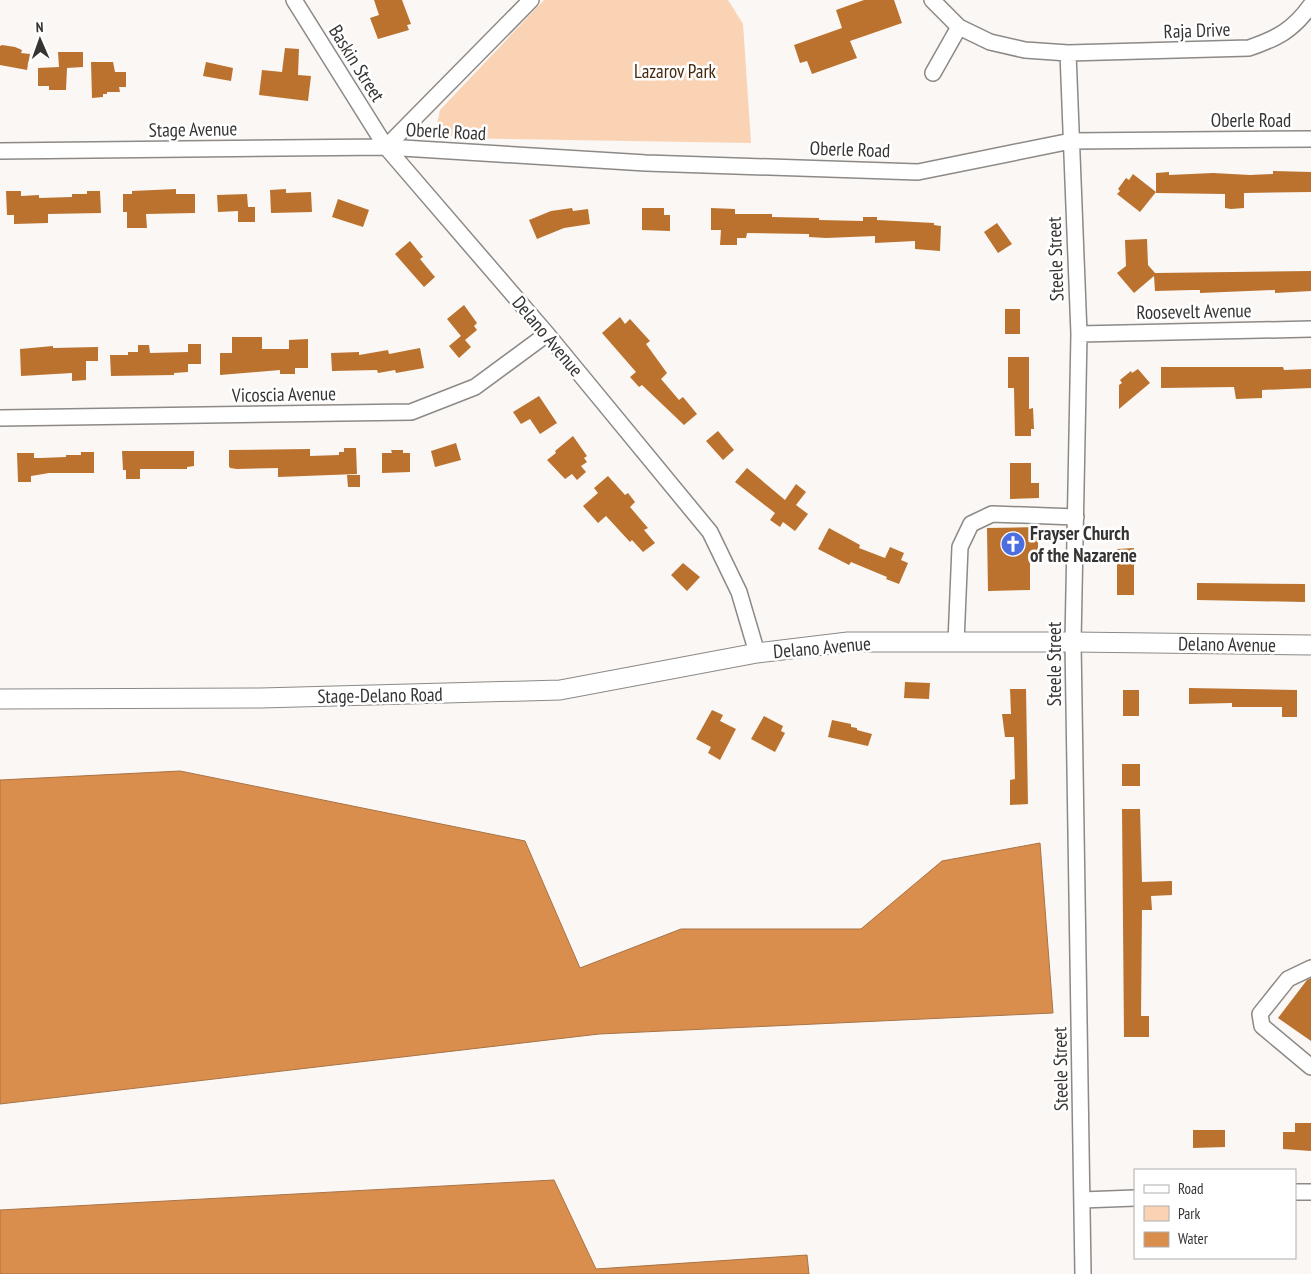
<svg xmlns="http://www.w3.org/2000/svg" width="1311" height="1274" viewBox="0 0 1311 1274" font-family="'PT Sans Narrow',sans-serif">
	<rect width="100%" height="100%" fill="#faf7f4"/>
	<path fill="#fad3b5" d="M544,0H728L743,24L751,143L454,138L437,124L440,110Z"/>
	<path fill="#da8e4d" stroke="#a97345" d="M180,771L525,841L580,968L681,929H861L942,861L1040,843L1053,1013L599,1034L0,1104V780Z
		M554,1180L596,1269L807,1255L809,1274H0V1210Z"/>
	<path fill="#ba722e" d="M374,0H402L411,24L407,25L409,30L378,39L370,18L379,15Z
		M864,0H894L902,23L850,41L857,58L812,74L807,61L800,63L794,45L842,28L836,10Z
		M2,45L15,47L22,50L21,53L30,54L27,70L0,65V46Z
		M285,48L299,49L298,75L311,76L308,101L259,95L262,70L282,72Z
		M58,52H83V67L67,68L66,90H49V86H38V68L59,67Z
		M91,62H113L115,72H126V87H119L120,92H107V94H103V97L92,98Z
		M206,62L233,68L231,81L203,76Z
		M1273,171L1311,172V192L1244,193V208L1231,209L1225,208V194L1156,193V192L1140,212L1117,194L1120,191L1118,189L1126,178L1129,180L1133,174L1156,192V173L1169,172V175L1213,173L1250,175L1273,174Z
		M176,189V194H195V213L146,214L147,228H127V212H123V194H132V191Z
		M286,189V193L311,192L312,212L271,213L270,190Z
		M6,191H21V196L39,195V198L72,197V194H87V191H100L101,213L48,214V223L14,224V215H7Z
		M247,194L248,207H255V222H238V211L218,212L217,195Z
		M338,199L369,210L363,227L332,217Z
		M572,208L573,211L588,209L590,224L564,228L537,239L529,220L551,211Z
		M642,208H664V215H670V231L642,230Z
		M711,208L735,209V214H772V217L819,218V220L863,221V217H877V220L934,223V225L941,226L940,251L915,249V241L875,243V236L826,238L809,237V234L747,233L746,238H737V245H720L721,230H711Z
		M997,223L1012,244L998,253L984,232Z
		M1147,239L1148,265L1155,273L1311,271V291L1275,293V290L1200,293V290H1192L1155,291L1154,276L1134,293L1117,273L1126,266L1125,240Z
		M410,241L423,257L420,259L435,277L424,287L395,254Z
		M464,305L477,323L474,326L477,330L465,340L471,347L459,358L449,346L461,336L447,319Z
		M1005,309H1020V334H1005Z
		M620,317L625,324L630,319L650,341L646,344L667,373L661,379L679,400L683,397L697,414L684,425L642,385L639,387L630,377L636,372L602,333Z
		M232,337H262V349H289V340L308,339V368H295V374H280V370L220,375V353H232Z
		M188,344H201V364H188V372L174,373V375L111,376L110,355H128V352H138V345H149L150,353L188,352Z
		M53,346V348L98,347V361H86V380L72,381V373L21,376L20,349Z
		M420,348L424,368L396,373L395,370L378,373L377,370L332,371L331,353L359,352V355L388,350L389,354Z
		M1008,357H1029V409L1033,408L1034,429H1031V436H1015L1014,388H1008Z
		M1161,367H1283L1284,370L1311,369V388L1262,390V398L1236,399L1234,387L1161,388Z
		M1138,369L1150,383L1119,409V385L1122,383L1120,380L1131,371L1132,373Z
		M539,396L557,423L540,434L530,419L521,424L513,412Z
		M718,431L734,450L723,460L706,441Z
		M573,436L587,456L584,458L587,462L581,466L586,472L577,480L572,474L565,479L547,460L556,453L555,451Z
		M456,443L461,460L435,467L431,451Z
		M344,448H356L357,474L278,477V468L237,469L230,468L229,466V450L310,449V456L339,455V452H344Z
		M391,450H403V453H410V472L382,473V453H392Z
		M122,451H194V466L187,467V469H140V479H126V470H123Z
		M81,452H94V473H49L31,476V482H18L17,453H34V458H40L66,457V455H81Z
		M1010,463H1031V483H1039V498L1010,499Z
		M747,468L785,500L796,484L806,492L796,505L808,514L795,531L783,522L780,527L770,520L775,513L735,482Z
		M347,475H360V487H348Z
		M608,476L625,495L628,493L635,502L630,507L648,528L644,530L655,543L643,552L632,540L630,542L606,516L598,523L583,506L598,493L594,488Z
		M1038,527V561H1030V590L988,591L987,528Z
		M829,528L860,545L859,548L885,558L890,547L904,553L901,560L908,563L899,584L886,579L887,577L851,562L849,565L818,549Z
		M1134,548V595H1117V549Z
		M683,563L700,577L687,591L671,575Z
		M1197,583L1305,584V602L1197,600Z
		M905,682L930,683L929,699L904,698Z
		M1189,688L1297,690V717H1282V707H1232V703L1189,704Z
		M1010,689H1026L1028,804L1010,805V780L1015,779L1014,737H1005L1002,714H1011Z
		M1123,690H1139V716H1123Z
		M712,710L723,715L720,721L736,729L720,760L708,753L711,747L696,739Z
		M764,716L783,726L781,731L785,733L775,752L751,739Z
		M832,720L851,724V727L857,728V730L872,734L868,746L828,737Z
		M1122,764H1140V786H1122Z
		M1122,809H1140L1142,882L1172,881V895L1151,896L1152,910H1142L1141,1016H1149V1037H1124Z
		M1311,978V1041L1278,1018L1307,980Z
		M1295,1123H1311V1151L1283,1149V1132H1295Z
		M1193,1130H1225V1147L1193,1148Z"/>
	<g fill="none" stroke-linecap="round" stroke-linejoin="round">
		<defs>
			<path id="minor" d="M294,0L386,147L547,334L710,532L739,592L757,653
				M932,0L959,27L990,42L1025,50L1068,53L1249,48C1278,38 1293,30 1311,5
				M1068,53L1079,334L1073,642L1083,1274
				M933,73L959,27
				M386,147L531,0
				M0,151L386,147L646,163L918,172L1071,141L1311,139
				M1079,334L1311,329
				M0,418L411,412L475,387L547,334
				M956,642L960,547L971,524L992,514L1076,517
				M1311,968L1288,979L1260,1014L1262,1026L1311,1067
				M1295,1192H1311
				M1082,1200L1135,1198"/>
			<path id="major" d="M0,699L261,698L560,690L757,653L848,642H1073L1311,645"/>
		</defs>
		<use href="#minor" stroke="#8c8986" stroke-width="18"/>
		<use href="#major" stroke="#8c8986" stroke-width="21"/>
		<use href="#minor" stroke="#fff" stroke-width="15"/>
		<use href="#major" stroke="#fff" stroke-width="19"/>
	</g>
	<defs>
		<symbol id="church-disc" viewBox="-11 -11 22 22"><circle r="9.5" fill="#4c6ee1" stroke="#fff"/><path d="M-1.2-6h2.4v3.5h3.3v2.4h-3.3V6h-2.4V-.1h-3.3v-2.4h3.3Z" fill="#fff"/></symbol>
	</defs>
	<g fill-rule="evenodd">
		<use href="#church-disc" x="999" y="530" width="28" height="28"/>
	</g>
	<g text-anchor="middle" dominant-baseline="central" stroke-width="5" stroke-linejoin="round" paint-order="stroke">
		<g font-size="19" fill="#363433" stroke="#fff">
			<text transform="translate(1197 30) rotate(-2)">Raja Drive</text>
			<text transform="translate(357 63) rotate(58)">Baskin Street</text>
			<text x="1251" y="120">Oberle Road</text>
			<text transform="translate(193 129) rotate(-1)">Stage Avenue</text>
			<text transform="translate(446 131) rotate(3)">Oberle Road</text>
			<text transform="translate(850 149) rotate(2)">Oberle Road</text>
			<text transform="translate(1055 259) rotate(-92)">Steele Street</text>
			<text transform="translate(1194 311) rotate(-1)">Roosevelt Avenue</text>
			<text transform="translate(548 336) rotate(50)">Delano Avenue</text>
			<text transform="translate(284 394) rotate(-1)">Vicoscia Avenue</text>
			<text transform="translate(1227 644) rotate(1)">Delano Avenue</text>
			<text transform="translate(822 647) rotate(-5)">Delano Avenue</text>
			<text transform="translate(1054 664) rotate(-90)">Steele Street</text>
			<text transform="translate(380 695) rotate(-1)">Stage-Delano Road</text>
			<text transform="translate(1060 1069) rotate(-91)">Steele Street</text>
		</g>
		<g font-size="19" fill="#46280c" stroke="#fff">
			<text x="675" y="71">Lazarov Park</text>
		</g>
		<g font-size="19" font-weight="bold" fill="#363433" stroke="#fff" text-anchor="start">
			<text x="1030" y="533">Frayser Church<tspan x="1030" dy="22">of the Nazarene</tspan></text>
		</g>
	</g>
	<rect x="1134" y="1169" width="162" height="90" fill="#ffffff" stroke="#afaead"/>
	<rect x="1144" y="1185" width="25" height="8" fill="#ffffff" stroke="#afaead"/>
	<text x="1178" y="1194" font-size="15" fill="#363433">Road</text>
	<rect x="1144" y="1206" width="25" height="15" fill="#fad3b5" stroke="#afaead"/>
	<text x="1178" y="1219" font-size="15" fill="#363433">Park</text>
	<rect x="1144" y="1232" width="25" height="15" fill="#da8e4d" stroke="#afaead"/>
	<text x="1178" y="1244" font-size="15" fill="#363433">Water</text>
	<g transform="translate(40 40) rotate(358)" stroke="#ffffff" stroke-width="4" paint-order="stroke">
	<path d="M0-4L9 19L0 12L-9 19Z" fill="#363433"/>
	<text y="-8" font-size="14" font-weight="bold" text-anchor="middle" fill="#363433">N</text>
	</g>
</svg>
